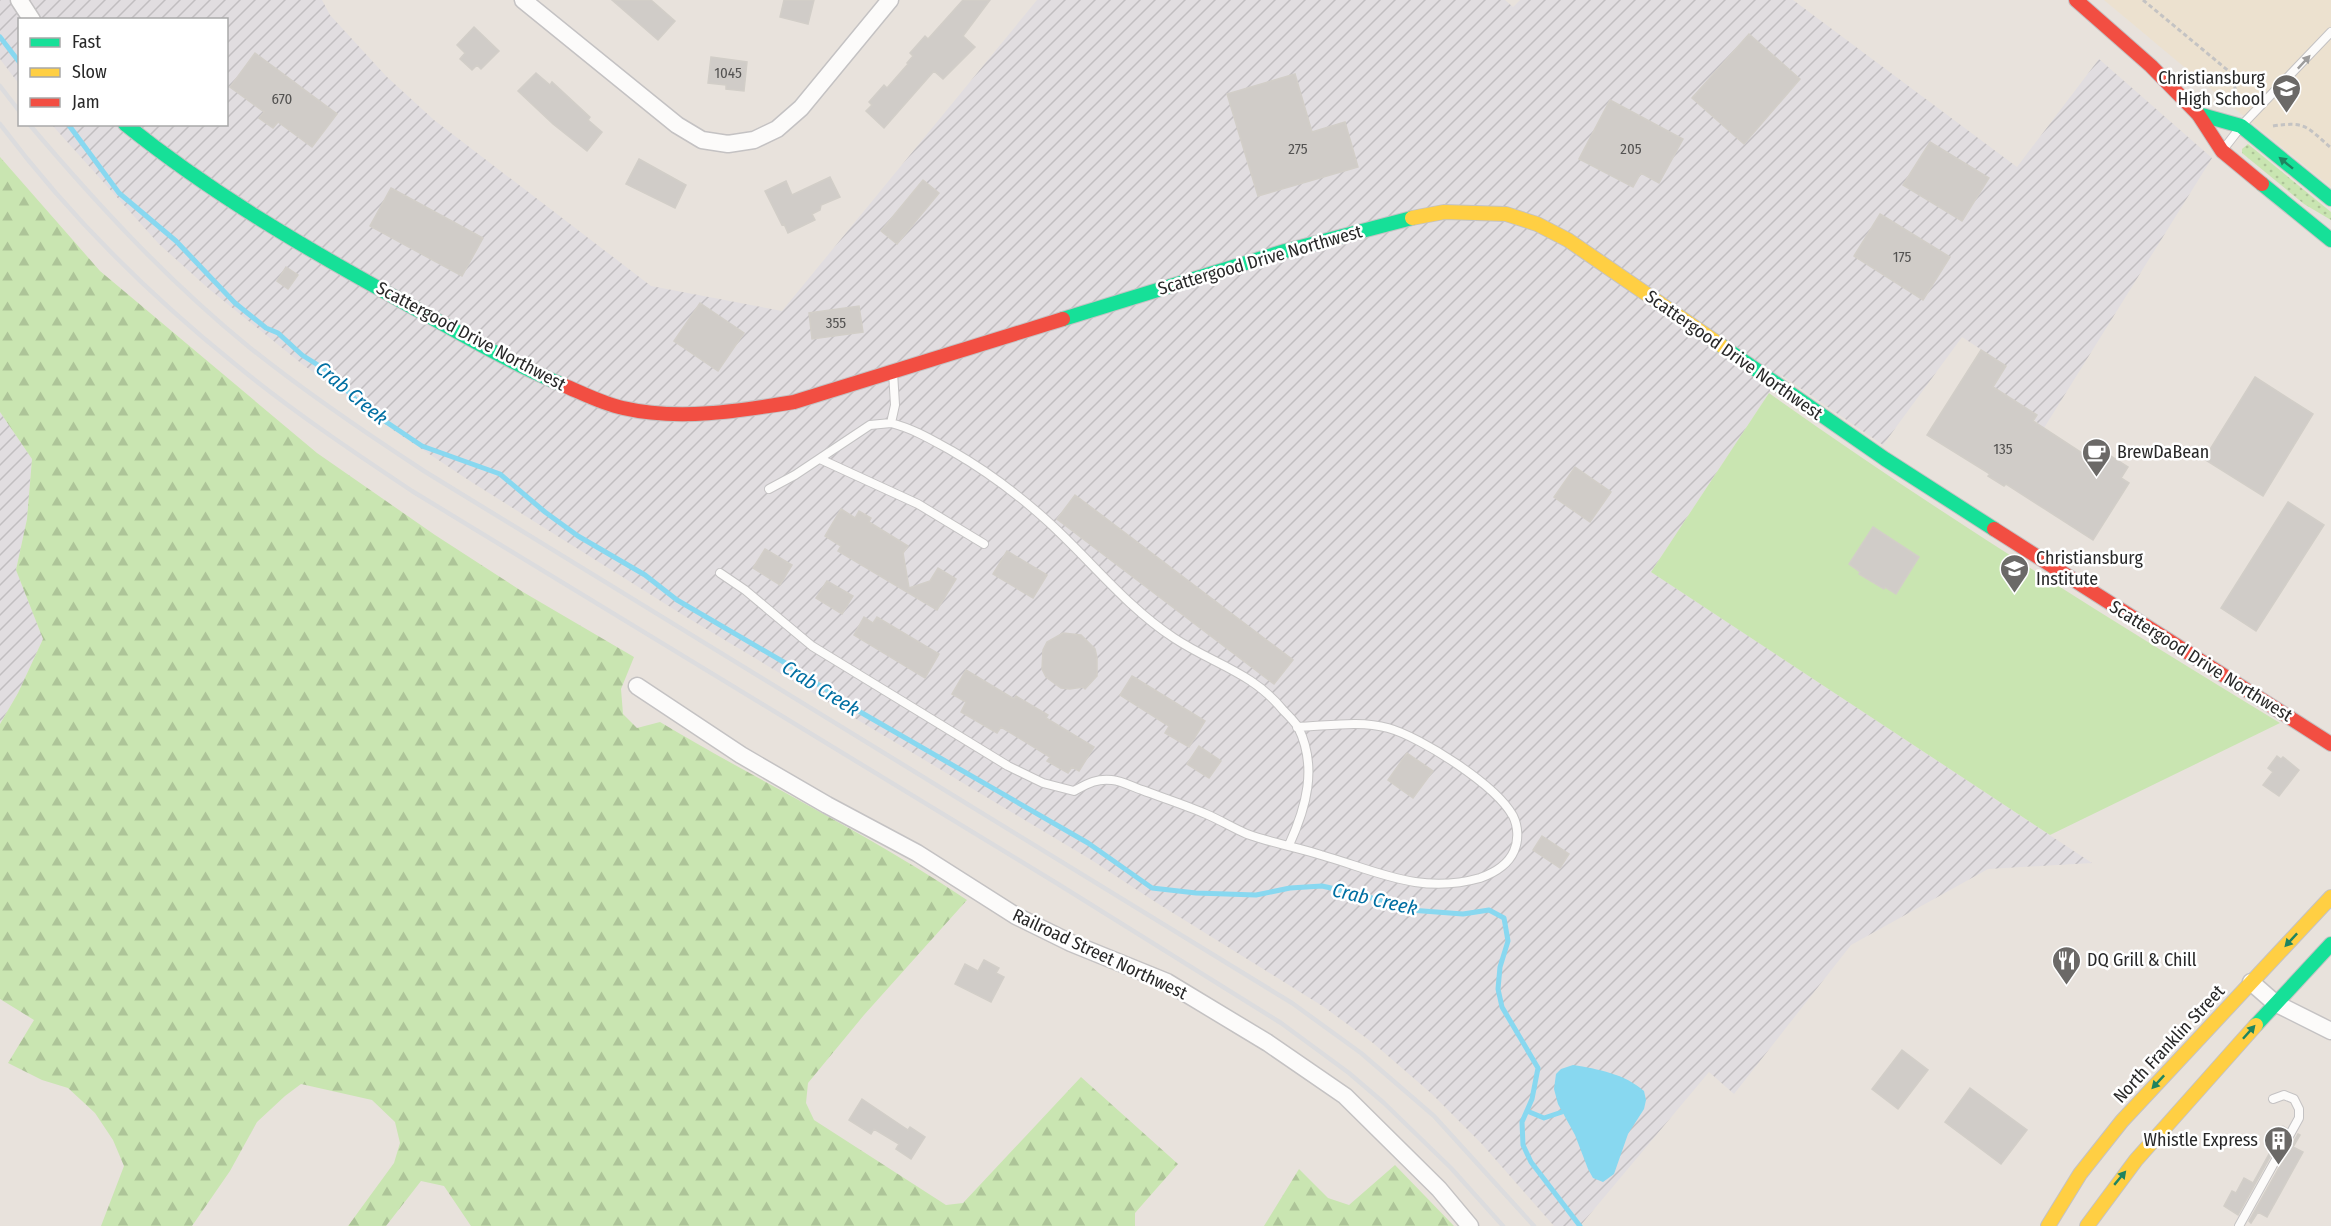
<svg xmlns="http://www.w3.org/2000/svg" width="2331" height="1226" viewBox="0 0 2331 1226" font-family="'Fira Sans Condensed',sans-serif">
	<defs>
		<pattern id="industrial-furrows" width="10" height="10" patternUnits="userSpaceOnUse" patternTransform="scale(1.5)"><rect width="10" height="10" fill="#e1dde0"/><path d="M-1 1l2-2M0 10L10 0M9 11l2-2" fill="none" stroke="#c1bec0"/></pattern>
		<pattern id="grass-dots" width="8" height="8" patternUnits="userSpaceOnUse" patternTransform="scale(1.5)"><rect width="8" height="8" fill="#c9e5b1"/><path d="M2 2h.1M6 6h.1" fill="none" stroke="#adc498" stroke-width="1.8" stroke-linecap="round"/></pattern>
		<pattern id="forest-firs" width="22" height="20" patternUnits="userSpaceOnUse" patternTransform="scale(1.5)"><rect width="22" height="20" fill="#c9e5b1"/><path d="M5 1l3.5 6h-7zM16 11l3.5 6h-7z" fill="#adc498"/></pattern>
	</defs>
	<rect width="100%" height="100%" fill="#e8e2dc"/>
	<path fill="url(#industrial-furrows)" d="M0,0H322L330,15L386,76L434,120L651,286L782,311L1037,0H1505L1513,7L1520,0H1793L2017,167L2099,59L2212,158L2044,428L1993,387L2006,366L1962,337L1883,445L1781,375L1651,572L2092,863L1988,869L1851,945L1734,1094L1709,1072L1580,1226H1554L1481,1143L1432,1094L1373,1043L1324,1007L1157,903L1093,861L683,615L473,483L393,430L302,364L209,289L159,244L52,125L226,124V20H20L19,84L0,59Z
		M0,412L32,459L27,519L16,570L43,639L18,693L0,724Z"/>
	<path fill="#ece1cf" d="M2104,0H2331V187L2201,81Z"/>
	<path fill="url(#grass-dots)" d="M2248,144L2331,212V220L2304,204L2242,153V149Z"/>
	<path fill="url(#forest-firs)" d="M0,157L100,271L317,453L435,535L523,592L634,657L621,689L623,714L637,728L660,722C762,783 869,834 967,900L864,1015L808,1083L806,1103L814,1120L946,1205L963,1203L1081,1077L1178,1164L1135,1213V1226H471L444,1186L421,1181L386,1226H348L394,1163L400,1143L395,1122L372,1100L301,1084L285,1096L257,1122L230,1171L192,1226H101L124,1166L113,1140L95,1113L68,1088L42,1080L8,1063L34,1020L0,999V724L18,693L43,639L16,570L27,519L32,459L0,412Z
		M1395,1165L1454,1226H1264L1299,1169L1328,1198L1349,1205Z"/>
	<path fill="#c9e5b1" d="M1769,393C1935,511 2107,618 2280,723L2050,835L1651,572Z"/>
	<path fill="#88d8f0" d="M1573,1065C1598,1069 1625,1074 1644,1091L1646,1100L1644,1109L1628,1134L1614,1174L1603,1182L1593,1178L1588,1169L1575,1135L1558,1104L1554,1089L1556,1074L1561,1069Z"/>
	<g fill="none" stroke-linecap="round" stroke-linejoin="round">
		<path stroke="#88d8f0" stroke-width="5" d="M0,37L20,63
			M68,124L119,193L176,241L235,303L266,328L278,333L302,355L329,372L361,405L422,446L500,474L545,512L578,536L645,575L677,600L787,664L862,713L1088,843L1152,888L1196,893L1256,895L1290,888L1322,886L1362,895L1410,910L1463,914L1489,910L1504,918L1508,941L1500,967L1498,989L1502,1007L1538,1068L1532,1099L1522,1122L1523,1145L1531,1162L1580,1226
			M1527,1111L1544,1118L1562,1112"/>
	</g>
	<path fill="#d0ccc8" stroke="#d2cec8" stroke-width="1.5" d="M612,0H651L675,21L658,40Z
		M784,0H814L808,24L780,17Z
		M963,0H990L963,36L975,47L943,79L934,71L884,128L866,111L872,105L869,102L884,85L887,88L908,64L907,63L913,56L910,53L925,36L928,39Z
		M474,27L499,51L481,69L477,65L472,70L460,59L465,53L457,45Z
		M1749,34L1800,79L1744,144L1692,98Z
		M255,53L337,114L312,147L278,122L273,128L259,118L264,112L230,87Z
		M711,57L747,62L744,91L726,89V85L708,83Z
		M536,73L550,85L552,82L590,117L588,120L602,132L587,151L553,124L518,91Z
		M1295,74L1312,132L1345,122L1358,167L1258,196L1227,94Z
		M1610,100L1683,139L1659,183L1641,173L1633,187L1579,159Z
		M1930,142L1989,178L1962,221L1903,185Z
		M639,159L686,185L675,208L626,184Z
		M830,177L840,197L821,205L820,210L812,214L815,220L788,233L784,224L782,225L765,191L786,181L792,195Z
		M923,180L939,193L897,244L881,231Z
		M391,188L483,238L462,276L370,226Z
		M1880,214L1950,257L1923,300L1854,256Z
		M286,267L298,275L288,289L277,281Z
		M700,303L744,333L718,371L674,341Z
		M859,306L863,332L812,339L809,313Z
		M1981,350L2006,366L1993,387L2037,415L2033,421L2085,455L2092,444L2128,467L2121,478L2129,483L2093,540L2006,484L2004,486L1988,476L1990,474L1927,435Z
		M2255,377L2313,414L2263,496L2204,459Z
		M1575,467L1611,492L1590,522L1554,497Z
		M1075,495L1293,660L1274,684L1057,519Z
		M2288,502L2324,525L2256,631L2221,608Z
		M841,509L855,518L859,511L871,518L869,522L908,546L903,553L909,588L930,581L938,568L956,579L937,610L838,551L841,546L825,536Z
		M1873,527L1919,557L1896,594L1885,587L1884,589L1859,574L1860,572L1849,564Z
		M765,549L792,565L780,585L753,568Z
		M1007,551L1047,575L1033,598L993,574Z
		M827,581L853,596L842,614L816,598Z
		M864,617L873,623L877,617L939,654L925,678L854,635Z
		M1063,633L1081,635L1095,649L1097,658V676L1085,689L1083,687L1070,689L1061,688L1046,677L1042,669L1043,650L1047,642Z
		M966,670L1014,699L1016,696L1048,715L1046,718L1094,747L1079,771L1072,767L1068,773L1047,761L1050,757L1001,727L997,733L961,712L966,702L952,694Z
		M1132,676L1205,721L1189,747L1165,733L1169,726L1120,695Z
		M1199,746L1221,761L1209,778L1187,764Z
		M1407,753L1433,771L1413,798L1388,780Z
		M2277,756L2281,759L2283,757L2299,770L2279,796L2263,785L2273,772L2268,768Z
		M1542,836L1569,854L1560,868L1533,850Z
		M984,960L999,968L996,973L1004,977L991,1002L955,984L965,964L978,971Z
		M1902,1050L1928,1070L1898,1109L1872,1089Z
		M1970,1088L2027,1130L2001,1164L1945,1122Z
		M862,1099L908,1130L910,1127L925,1137L911,1159L896,1149L899,1144L874,1129L871,1134L849,1120Z
		M2283,1126L2286,1128L2238,1215L2224,1206L2232,1191L2236,1193L2244,1178L2253,1183L2275,1143L2273,1142L2281,1127Z
		M2298,1134L2300,1135L2293,1147L2303,1152L2267,1217L2258,1212L2251,1223L2249,1221Z"/>
	<g fill="none" stroke-linecap="round" stroke-linejoin="round">
		<defs>
			<path id="lane" d="M2222,151L2243,124L2331,32
				M891,423C914,429 932,440 952,451C985,470 1016,493 1044,518C1088,557 1125,606 1174,638C1213,664 1252,672 1283,710C1288,715 1294,721 1298,727C1318,767 1306,808 1289,845
				M820,459L918,504L984,544
				M769,489L795,475L870,425L891,423L895,405L893,372
				M720,573L745,590L812,646L1008,766L1043,783L1074,791C1087,784 1097,778 1112,780C1122,781 1133,787 1142,790C1163,798 1185,805 1206,814C1220,820 1233,828 1247,834C1271,843 1297,847 1321,855C1377,871 1420,895 1480,878C1494,873 1508,865 1514,851C1519,840 1518,826 1513,816C1496,785 1421,737 1388,728C1360,720 1327,726 1297,727
				M2239,1226L2299,1118V1109L2294,1099L2284,1095L2273,1099"/>
			<path id="street" d="M19,0L32,20
				M523,0L677,125L702,140L728,144L754,140L777,129L801,108L890,0
				M637,686L741,755L827,805L917,853L1016,916L1071,943L1167,982L1268,1043L1345,1096L1439,1189L1470,1226
				M2251,982L2275,1003L2331,1031"/>
			<path id="fast" d="M2198,114L2241,126L2331,199
				M125,124C212,194 307,249 405,303C457,331 508,362 563,385
				M2262,184L2331,240
				M1063,319L1285,251L1412,218
				M1722,346L1885,459L1994,529
				M2256,1025L2331,944"/>
			<path id="slow" d="M1412,218L1444,212L1506,214L1537,224L1568,240L1722,346
				M2048,1226L2080,1174L2122,1121L2331,897
				M2087,1226L2136,1160L2256,1025"/>
			<path id="jam" d="M2076,0L2151,66L2198,114L2222,151L2262,184
				M563,385C582,393 603,404 623,408C679,421 739,411 794,402L1063,319
				M1994,529L2331,744"/>
		</defs>
		<use href="#lane" stroke="#c4c2c3" stroke-width="10"/>
		<use href="#street" stroke="#c4c2c3" stroke-width="19"/>
		<use href="#fast" stroke="#c4c2c3" stroke-width="16"/>
		<use href="#slow" stroke="#c4c2c3" stroke-width="16"/>
		<use href="#jam" stroke="#c4c2c3" stroke-width="16"/>
		<path stroke="#c4c3c3" stroke-width="3" stroke-dasharray="4.5 3" stroke-linecap="butt" d="M2143,0L2231,73C2237,83 2233,96 2240,105
			M2273,126C2306,121 2307,127 2331,148"/>
		<use href="#lane" stroke="#fcfbfa" stroke-width="8"/>
		<use href="#street" stroke="#fcfbfa" stroke-width="16"/>
		<use href="#fast" stroke="#16e098" stroke-width="14"/>
		<use href="#slow" stroke="#ffcf43" stroke-width="14"/>
		<use href="#jam" stroke="#f24e42" stroke-width="14"/>
		<path stroke="#dcdcde" stroke-width="4.5" d="M0,86L20,112
			M0,124C67,213 148,294 235,364C291,410 352,451 412,491L1058,884L1281,1023L1349,1073L1384,1103L1451,1168L1503,1226
			M29,124C97,204 168,281 249,347C305,392 364,432 424,471L1292,1003L1361,1053L1434,1116L1534,1226"/>
	</g>
	<defs><path id="oneway-solid" d="M-6-.8H1V-3.2L6.5 0L1 3.2V.8H-6Z" transform="scale(1.5)"/></defs>
	<use fill="#9d9c9c" href="#oneway-solid" transform="translate(2304 62) rotate(-47)"/>
	<g fill="#1f8460">
		<use href="#oneway-solid" transform="translate(2286 163) rotate(-141)"/>
		<use href="#oneway-solid" transform="translate(2291 940) rotate(133)"/>
		<use href="#oneway-solid" transform="translate(2249 1032) rotate(-48)"/>
		<use href="#oneway-solid" transform="translate(2158 1082) rotate(133)"/>
		<use href="#oneway-solid" transform="translate(2120 1178) rotate(-50)"/>
	</g>
	<defs>
		<symbol id="school-pin" viewBox="-11 -11 22 30"><path d="M0 17L-7.5 6A9.5 9.5 0 1 1 7.5 6Z" fill="#6b6967" stroke="#fff"/><path d="M0-5L7-2L0 1L-7-2ZM-4 1L0 2.5L4 1V4Q0 6-4 4Z" fill="#fff"/></symbol>
		<symbol id="cafe-pin" viewBox="-11 -11 22 30"><path d="M0 17L-7.5 6A9.5 9.5 0 1 1 7.5 6Z" fill="#6b6967" stroke="#fff"/><path d="M-5.5-4.5H6V0H3Q3 3.5 0 3.5H-2.5Q-5.5 3.5-5.5 0ZM3-3.2v2h1.7v-2ZM-6 4.5H4V6H-6Z" fill="#fff"/></symbol>
		<symbol id="restaurant-pin" viewBox="-11 -11 22 30"><path d="M0 17L-7.5 6A9.5 9.5 0 1 1 7.5 6Z" fill="#6b6967" stroke="#fff"/><path d="M-5-6h1v4h1v-4h1v4h1v-4h1v5L-1.5 .5V6h-2V.5L-5-1ZM5-6V6H3V1.5H1.5Q1.5-4 5-6Z" fill="#fff"/></symbol>
		<symbol id="building-pin" viewBox="-11 -11 22 30"><path d="M0 17L-7.5 6A9.5 9.5 0 1 1 7.5 6Z" fill="#6b6967" stroke="#fff"/><path d="M-4-6H4V6H1V3H-1V6H-4ZM-2.5-4.3h1.7v1.8h-1.7ZM.8-4.3h1.7v1.8H.8ZM-2.5-1h1.7V.8h-1.7ZM.8-1h1.7V.8H.8Z" fill="#fff"/></symbol>
	</defs>
	<g fill-rule="evenodd">
		<use href="#school-pin" x="2270" y="72" width="33" height="45"/>
		<use href="#cafe-pin" x="2080" y="436" width="33" height="45"/>
		<use href="#school-pin" x="1998" y="552" width="33" height="45"/>
		<use href="#restaurant-pin" x="2050" y="944" width="33" height="45"/>
		<use href="#building-pin" x="2262" y="1124" width="33" height="45"/>
	</g>
	<g text-anchor="middle" dominant-baseline="central" stroke-width="5" stroke-linejoin="round" paint-order="stroke">
		<g font-size="15" fill="#535251">
			<text x="728" y="73">1045</text>
			<text x="282" y="99">670</text>
			<text x="1298" y="149">275</text>
			<text x="1631" y="149">205</text>
			<text x="1902" y="257">175</text>
			<text x="836" y="323">355</text>
			<text x="2003" y="449">135</text>
		</g>
		<g font-size="18" fill="#282828" stroke="#fff" text-anchor="start">
			<text x="2265" y="78" text-anchor="end">Christiansburg<tspan x="2265" dy="21">High School</tspan></text>
			<text x="2117" y="452">BrewDaBean</text>
			<text x="2036" y="558">Christiansburg<tspan x="2036" dy="21">Institute</tspan></text>
			<text x="2087" y="960">DQ Grill &amp; Chill</text>
			<text x="2258" y="1140" text-anchor="end">Whistle Express</text>
		</g>
		<g font-size="18" fill="#282828" stroke="#fff">
			<text transform="translate(1260 260) rotate(-16)">Scattergood Drive Northwest</text>
			<text transform="translate(471 336) rotate(28)">Scattergood Drive Northwest</text>
			<text transform="translate(1734 355) rotate(35)">Scattergood Drive Northwest</text>
			<text transform="translate(2201 661) rotate(32)">Scattergood Drive Northwest</text>
			<text transform="translate(1100 954) rotate(25)">Railroad Street Northwest</text>
			<text transform="translate(2169 1044) rotate(-47)">North Franklin Street</text>
		</g>
		<g font-size="20" font-style="italic" fill="#016fa2" stroke="#fff">
			<text transform="translate(352 393) rotate(40)">Crab Creek</text>
			<text transform="translate(821 688) rotate(32)">Crab Creek</text>
			<text transform="translate(1375 899) rotate(13)">Crab Creek</text>
		</g>
	</g>
	<rect x="18" y="18" width="210" height="108" fill="#ffffff" stroke="#a9a9a9" stroke-width="1.5"/>
	<rect x="30" y="38" width="30" height="9" fill="#16e098" stroke="#a9a9a9" stroke-width="1.5"/>
	<text x="72" y="48" font-size="18" fill="#282828">Fast</text>
	<rect x="30" y="68" width="30" height="9" fill="#ffcf43" stroke="#a9a9a9" stroke-width="1.5"/>
	<text x="72" y="78" font-size="18" fill="#282828">Slow</text>
	<rect x="30" y="98" width="30" height="9" fill="#f24e42" stroke="#a9a9a9" stroke-width="1.5"/>
	<text x="72" y="108" font-size="18" fill="#282828">Jam</text>
</svg>
